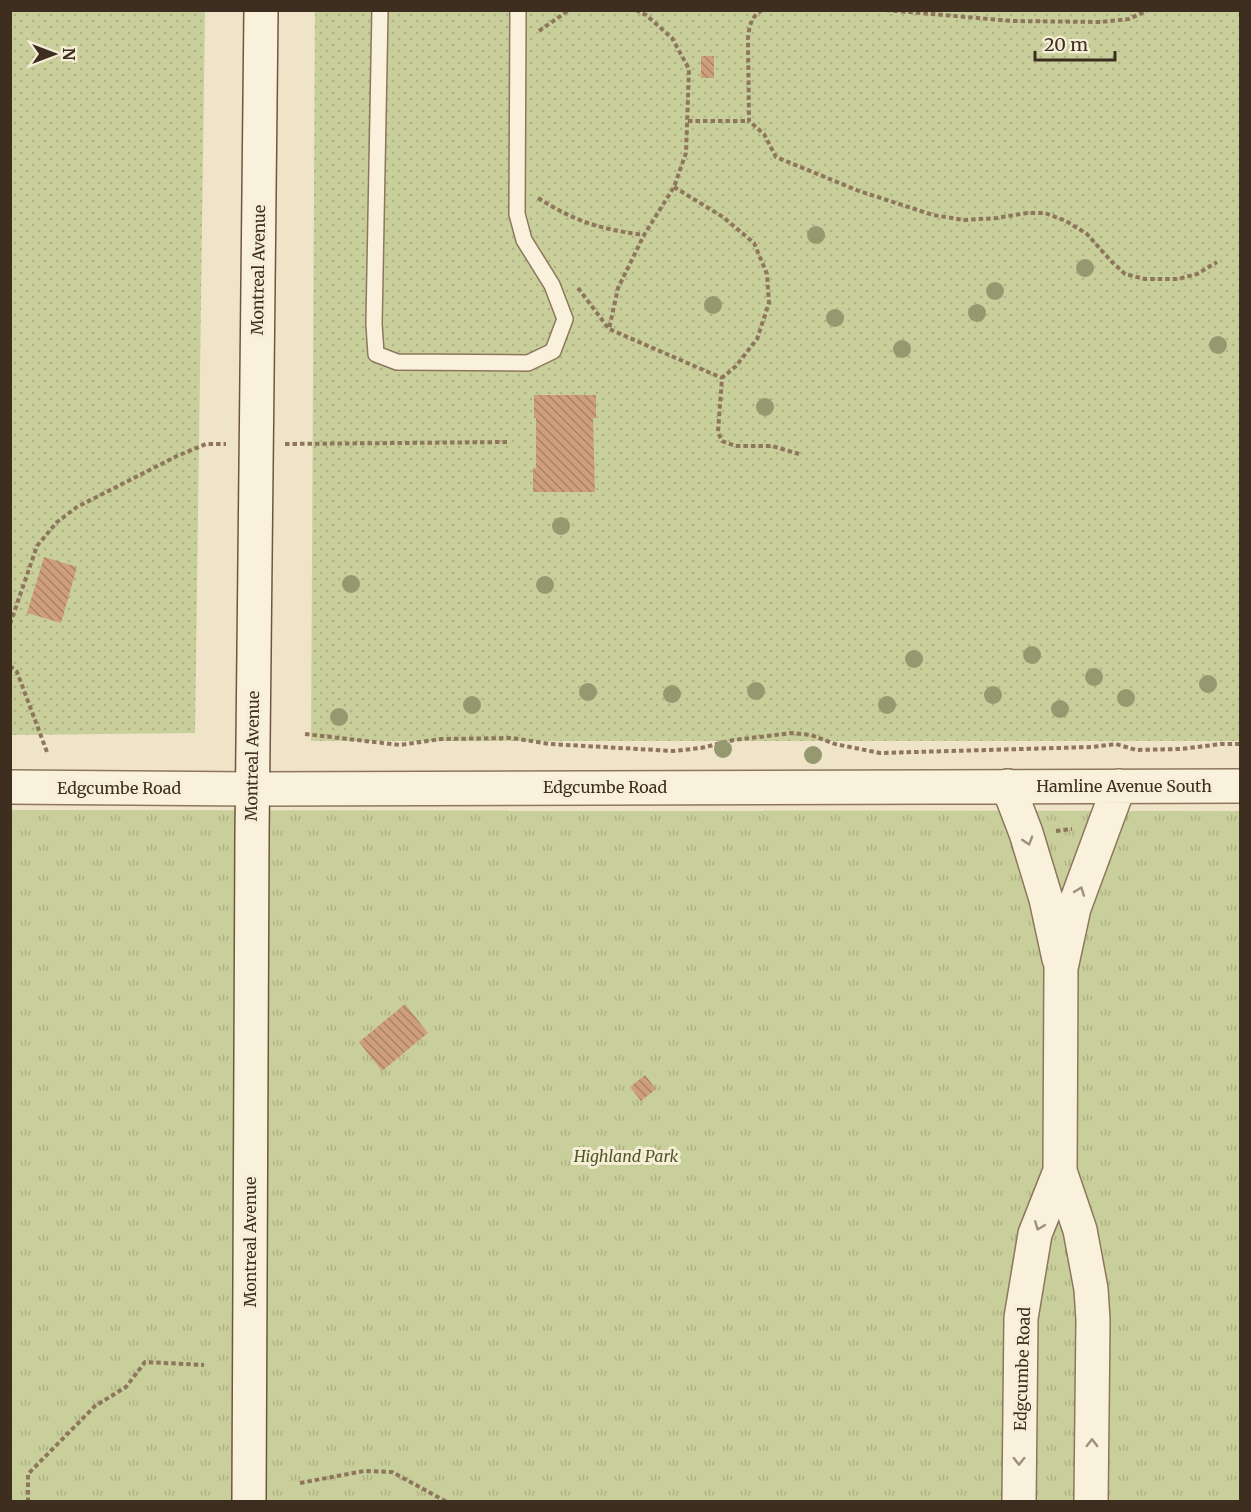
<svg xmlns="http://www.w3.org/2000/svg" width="1251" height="1512" viewBox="0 0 1251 1512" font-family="Merriweather,serif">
	<defs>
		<pattern id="grass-dots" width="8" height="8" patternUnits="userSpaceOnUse" patternTransform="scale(1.5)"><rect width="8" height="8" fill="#c9cf9b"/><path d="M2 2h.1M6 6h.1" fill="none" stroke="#aeb285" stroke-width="1.8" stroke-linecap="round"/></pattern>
		<pattern id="park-tufts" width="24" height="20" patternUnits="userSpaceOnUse" patternTransform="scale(1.5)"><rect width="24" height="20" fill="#c9cf9b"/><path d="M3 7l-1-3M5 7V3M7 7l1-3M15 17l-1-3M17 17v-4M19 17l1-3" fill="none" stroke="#aeb285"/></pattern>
		<pattern id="building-back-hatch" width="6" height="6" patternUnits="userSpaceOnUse" patternTransform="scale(1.5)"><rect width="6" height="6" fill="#cf9f7d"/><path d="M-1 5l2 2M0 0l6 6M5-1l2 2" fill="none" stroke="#a98266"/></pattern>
	</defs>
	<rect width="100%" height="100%" fill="#f0e4c8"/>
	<path fill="url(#grass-dots)" d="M10,11H205L195,733L11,735Z
		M315,11H1240V741H311Z"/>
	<path fill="url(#park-tufts)" d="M11,810L1240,811V1501L11,1502Z"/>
	<path fill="url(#building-back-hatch)" d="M701,56H714V78H701Z
		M534,395H596V418H593L595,492H533V468H536V418H534Z
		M44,557L77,567L61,623L27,613Z
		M405,1004L428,1033L382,1071L359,1042Z
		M645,1075L656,1089L641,1101L630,1087Z"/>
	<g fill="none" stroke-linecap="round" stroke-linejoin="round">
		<defs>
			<path id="service" d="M380,10L374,324L376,354L397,362L528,363L553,351L565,319L552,285L524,240L517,214L518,10"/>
			<path id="tertiary" d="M1008,786L1026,833L1046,899L1059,959
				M10,787L252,789L1240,786
				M1019,1502L1021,1318L1035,1234L1060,1171
				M1091,1502L1093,1320L1091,1289L1080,1230L1060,1171L1061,968L1074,908L1119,786"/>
			<path id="secondary" d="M249,1502L252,835L261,10"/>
		</defs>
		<use href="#service" stroke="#8d765c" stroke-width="18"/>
		<use href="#tertiary" stroke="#8d765c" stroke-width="36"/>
		<use href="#secondary" stroke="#6f573f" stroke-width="36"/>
		<path stroke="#8d765c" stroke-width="4" stroke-dasharray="4.5 3" stroke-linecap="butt" d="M636,10L646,15L672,38L689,69L686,153L674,187L644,235L618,288L609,329L722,378
			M762,10C751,17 749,26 748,39L749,121L764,134L776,157L859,191L933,215L964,220L997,218L1027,213H1045L1066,221L1087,234L1111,261L1125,274L1145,279H1178L1197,274L1217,262
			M886,10L1012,21L1100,22L1129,19L1148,10
			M539,31L569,10
			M688,121H749
			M674,187L723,217L754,243L767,274L769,303L757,339L736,366L722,378L718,432L722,441L735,446H772L799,454
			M538,198C576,222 600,229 644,235
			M578,288L609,329
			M285,444L508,442
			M10,624L37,546L57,522L77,507L177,456L206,444H226
			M10,666L17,672L47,752
			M305,734L400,745L441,739L512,738L550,744L673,751L701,748L734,740L792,733L811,735L835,744L880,753L1092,747L1116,744L1136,750L1181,749L1221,744H1240
			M1056,831L1072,829
			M300,1483L364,1471L392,1472L447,1502
			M28,1502V1474L95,1406L126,1387L145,1362L204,1365"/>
		<use href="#service" stroke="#faf1dc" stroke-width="15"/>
		<use href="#tertiary" stroke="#faf1dc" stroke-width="33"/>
		<use href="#secondary" stroke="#faf1dc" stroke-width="33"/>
	</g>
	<g fill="#96986f">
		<circle cx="816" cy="235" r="9"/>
		<circle cx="1085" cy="268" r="9"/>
		<circle cx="995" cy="291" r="9"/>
		<circle cx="713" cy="305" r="9"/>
		<circle cx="977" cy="313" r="9"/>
		<circle cx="835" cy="318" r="9"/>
		<circle cx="1218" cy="345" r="9"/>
		<circle cx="902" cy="349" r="9"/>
		<circle cx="765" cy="407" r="9"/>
		<circle cx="561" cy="526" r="9"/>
		<circle cx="351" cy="584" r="9"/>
		<circle cx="545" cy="585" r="9"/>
		<circle cx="1032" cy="655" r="9"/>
		<circle cx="914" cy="659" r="9"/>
		<circle cx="1094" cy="677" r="9"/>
		<circle cx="1208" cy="684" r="9"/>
		<circle cx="756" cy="691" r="9"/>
		<circle cx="588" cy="692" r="9"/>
		<circle cx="672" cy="694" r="9"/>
		<circle cx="993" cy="695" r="9"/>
		<circle cx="1126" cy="698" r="9"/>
		<circle cx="472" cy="705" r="9"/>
		<circle cx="887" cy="705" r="9"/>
		<circle cx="1060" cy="709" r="9"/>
		<circle cx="339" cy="717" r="9"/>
		<circle cx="723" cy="749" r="9"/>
		<circle cx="813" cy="755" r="9"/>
	</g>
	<defs><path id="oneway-chevron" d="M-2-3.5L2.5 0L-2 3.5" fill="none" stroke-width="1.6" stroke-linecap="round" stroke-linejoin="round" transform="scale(1.5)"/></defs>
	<g stroke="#9c907e">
		<use href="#oneway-chevron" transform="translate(1028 841) rotate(73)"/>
		<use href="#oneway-chevron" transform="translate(1080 891) rotate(-70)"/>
		<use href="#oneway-chevron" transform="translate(1039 1226) rotate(111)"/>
		<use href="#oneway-chevron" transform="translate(1092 1443) rotate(-89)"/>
		<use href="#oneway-chevron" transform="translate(1019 1461) rotate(91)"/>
	</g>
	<g text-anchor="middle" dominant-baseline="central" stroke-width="6" stroke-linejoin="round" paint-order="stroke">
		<g font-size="16" fill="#3d2e20" stroke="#f7eed8">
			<text transform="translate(258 270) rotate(-89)">Montreal Avenue</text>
			<text transform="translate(252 756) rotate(-89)">Montreal Avenue</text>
			<text x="1124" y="786">Hamline Avenue South</text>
			<text x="605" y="787">Edgcumbe Road</text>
			<text x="119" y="788">Edgcumbe Road</text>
			<text transform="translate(250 1242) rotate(-90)">Montreal Avenue</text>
			<text transform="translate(1022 1369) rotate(-88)">Edgcumbe Road</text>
		</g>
		<g font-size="16" font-style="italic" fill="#4d5a26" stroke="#f7eed8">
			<text x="626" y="1156">Highland Park</text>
		</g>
	</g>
	<rect width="1251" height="1512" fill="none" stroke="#3d2e20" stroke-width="24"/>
	<g transform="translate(54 54) rotate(90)" stroke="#f7eed8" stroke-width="4.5" paint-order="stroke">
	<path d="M0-4.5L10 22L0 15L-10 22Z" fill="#3d2e20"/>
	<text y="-9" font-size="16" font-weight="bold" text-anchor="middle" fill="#3d2e20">N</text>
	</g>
	<path d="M1035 51v9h80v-9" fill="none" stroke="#3d2e20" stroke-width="3"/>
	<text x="1044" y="51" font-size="18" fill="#3d2e20" stroke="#f7eed8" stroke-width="4.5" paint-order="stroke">20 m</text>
</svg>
